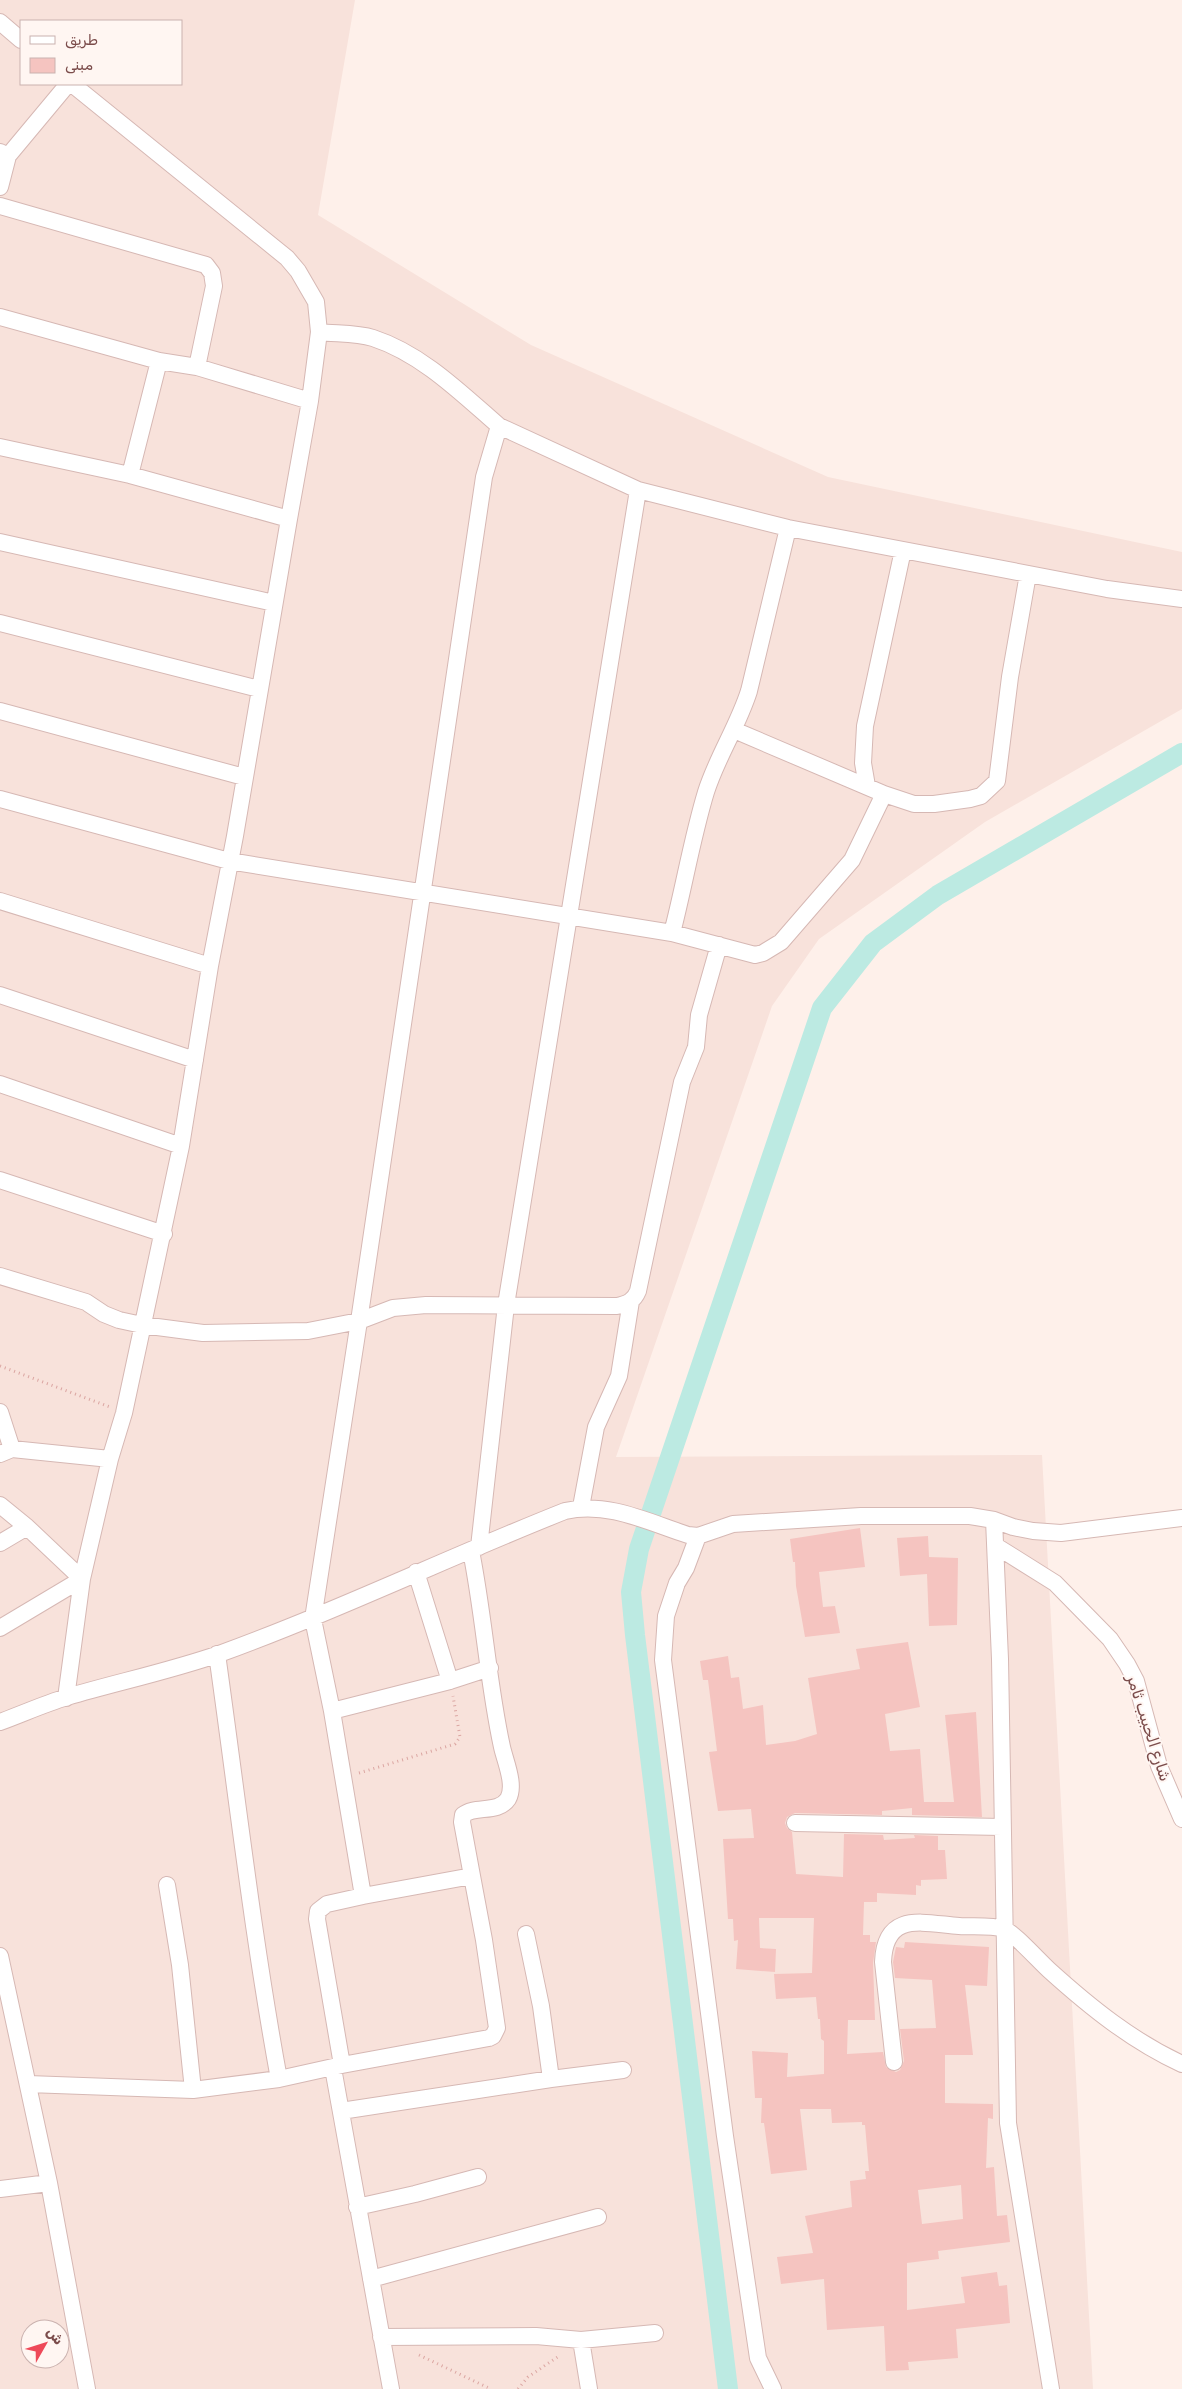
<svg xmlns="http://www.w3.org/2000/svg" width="1182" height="2389" viewBox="0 0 1182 2389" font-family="Rubik,'Noto Sans Arabic',sans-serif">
	<rect width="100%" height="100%" fill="#fef0ea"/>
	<path fill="#f8e2db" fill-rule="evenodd" d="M0,0H355L318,215L531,345L828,477L1182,552V709L985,822L819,939L772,1006L616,1457L1042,1455L1093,2389H0ZM21,21H181V84H21ZM30,2329H60V2359H30Z"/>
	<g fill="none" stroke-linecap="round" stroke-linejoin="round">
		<path stroke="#bceae2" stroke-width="20" d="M728,2389L635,1635L631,1592L639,1549L822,1008L873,943L938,895L1182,753"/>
	</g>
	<path fill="#f5c4c0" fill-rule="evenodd" d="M860,1528L865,1567L819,1572L823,1607L835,1606L840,1633L805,1637L796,1586L795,1562H793L790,1539Z
		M928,1536L929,1557L958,1558L957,1625L929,1626L927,1574L900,1576L897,1538Z
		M908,1642L920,1707L885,1714L890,1751L920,1749L924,1802H954L945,1715L976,1712L982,1817L912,1815V1808L882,1811V1815L795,1813L787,1817L785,1823L787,1828L792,1832L796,1874L843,1877L844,1834L883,1835L884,1840L915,1838L914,1835L938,1836V1850H945L947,1879L921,1880V1886L916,1885V1895L877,1893V1902H864L863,1935H870V1942H876L873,1963L875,2020H848L847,2054L883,2052L886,2067L896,2072L900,2070L904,2061L900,2029L936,2028L932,1980L895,1978L893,1962L896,1947L904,1948L905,1942L989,1947L987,1986L965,1985L973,2055H945V2103L993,2104V2119L988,2118L986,2168L994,2167L997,2216L1007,2215L1010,2242L938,2251L939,2259L907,2263V2310L965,2303L961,2277L997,2272L999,2286L1007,2285L1010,2323L956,2329L958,2358L908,2362L909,2370L886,2371L884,2326L827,2330L824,2279L781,2284L777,2257L813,2253L805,2216L852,2207L850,2181L866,2179L865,2171H869L865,2125H862V2122L832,2123L831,2109H800L807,2170L771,2174L764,2123H761L762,2098H755L752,2051L788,2053L787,2077L824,2074V2041L821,2039L820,2019H818L816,1997L776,1999L774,1974L812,1973L814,1918H759L760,1948L776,1949L775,1972L736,1969L738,1940L734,1941L733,1919H728L723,1839L754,1838L751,1809L718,1811L709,1752L717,1751L708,1680H703L700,1661L728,1656L731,1678L739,1677L743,1709L763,1705L766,1745L795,1741L817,1734L808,1678L860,1669L856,1649ZM961,2185L963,2219L922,2224L918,2190Z"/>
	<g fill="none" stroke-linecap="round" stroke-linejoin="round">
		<defs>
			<path id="minor" d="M0,22L21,40
				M72,84L287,258L298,271L316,302L319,332L310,401L289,519
				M0,152L8,156L0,187
				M8,156L68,84
				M0,206L206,265L212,273L214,286L197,367L310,401
				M0,317L159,361L197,367
				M319,332C337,334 357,333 373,338C422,354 461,393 499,426
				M0,447L130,475L289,519L235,836L210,966L181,1146L124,1413L110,1459L82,1579L66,1698
				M130,475L159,361
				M638,490L788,528L1107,589L1182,599
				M0,542L274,603
				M0,623L259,689
				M0,711L244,777
				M734,730L884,794L914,804H934L970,799L981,796L997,781L1010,677L1028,574
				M867,786L863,763L865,726L903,550
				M0,799L229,861L672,933L755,955L763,953L781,942L852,860L884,794
				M0,901L210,966
				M672,933C684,887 692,838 706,792C717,757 738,726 749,691L788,528
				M0,995L195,1060
				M0,1084L181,1146
				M0,1180L164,1234
				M0,1276L86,1302L104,1314L119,1320L142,1325L203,1333L308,1331L359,1321L393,1308L426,1305L617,1306C627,1304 634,1301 638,1291L682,1082L696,1047L699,1015L719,945
				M0,1412L12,1449
				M0,1454L12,1449L110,1459
				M0,1505L27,1527L82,1579
				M581,1507L596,1427L619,1376L631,1301
				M994,1520L1000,1659L1008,2123L1051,2389
				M698,1536L686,1568L677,1583L666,1616L663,1660L725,2136L758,2358L773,2389
				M0,1543L27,1527
				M996,1546L1055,1583L1110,1639L1127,1664L1136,1681L1159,1766L1182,1819
				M471,1551C484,1616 488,1683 502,1747C505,1761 516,1785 508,1799C498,1814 475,1805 463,1815L462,1822L472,1876
				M416,1572L450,1681
				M0,1628L82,1579
				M332,1711L450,1681L490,1668
				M0,1722C22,1714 44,1704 67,1697C118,1682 170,1671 219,1654C337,1611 449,1557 565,1511C607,1501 648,1522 688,1535L698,1536L733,1524L861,1516H970L994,1520L1013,1527L1033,1531L1061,1533L1182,1518
				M795,1823L1002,1827
				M0,1956L49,2183
				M894,2062L883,1962C885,1911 922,1923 959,1926C973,1927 991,1925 1004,1929C1013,1932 1040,1962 1049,1970C1090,2007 1132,2041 1182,2064
				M342,2065L489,2038L493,2036L497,2028L484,1940L472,1876L363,1896
				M333,2068L391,2389
				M279,2079L342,2065L317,1919L318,1911L327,1904L363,1896L332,1711L313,1619L359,1321L484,477L499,426L638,490L506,1305L479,1547
				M551,2079L623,2070
				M28,2084L193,2090L180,1965L167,1885
				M193,2090L279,2079C253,1938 237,1796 217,1654
				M341,2111L551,2079L541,2006L526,1934
				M0,2189L49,2183L87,2389
				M357,2207L415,2194L478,2177
				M371,2279L598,2217
				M381,2337L536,2336L581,2340L655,2333
				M581,2340L589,2389"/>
		</defs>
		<use href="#minor" stroke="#d6b8b4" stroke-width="18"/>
		<path stroke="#dba6a2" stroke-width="3" stroke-dasharray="1 4" stroke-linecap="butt" d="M0,1366L110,1407
			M359,1773L455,1744L460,1737L453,1696
			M419,2355L491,2389
			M518,2389L528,2377L559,2356"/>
		<use href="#minor" stroke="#fff" stroke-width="16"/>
	</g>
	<g text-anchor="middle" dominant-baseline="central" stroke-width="4" stroke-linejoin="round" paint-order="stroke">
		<g font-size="16" fill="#7b4c4b" stroke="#fff6f2">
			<text transform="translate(1149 1728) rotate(72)">شارع الحبيب ثامر</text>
		</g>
	</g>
	<rect x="20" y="20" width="162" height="65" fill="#fff6f2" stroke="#cab2af"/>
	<rect x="30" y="36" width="25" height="8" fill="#ffffff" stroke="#cab2af"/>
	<text x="65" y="45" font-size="15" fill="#7b4c4b">طريق</text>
	<rect x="30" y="58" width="25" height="15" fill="#f5c4c0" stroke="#cab2af"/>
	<text x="65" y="70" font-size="15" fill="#7b4c4b">مبنى</text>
	<g transform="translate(45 2344) rotate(51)"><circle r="24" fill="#fff6f2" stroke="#cab2af"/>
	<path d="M0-4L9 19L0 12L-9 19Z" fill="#ee4959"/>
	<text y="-8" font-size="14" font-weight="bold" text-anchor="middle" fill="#7b4c4b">ش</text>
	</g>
</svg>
